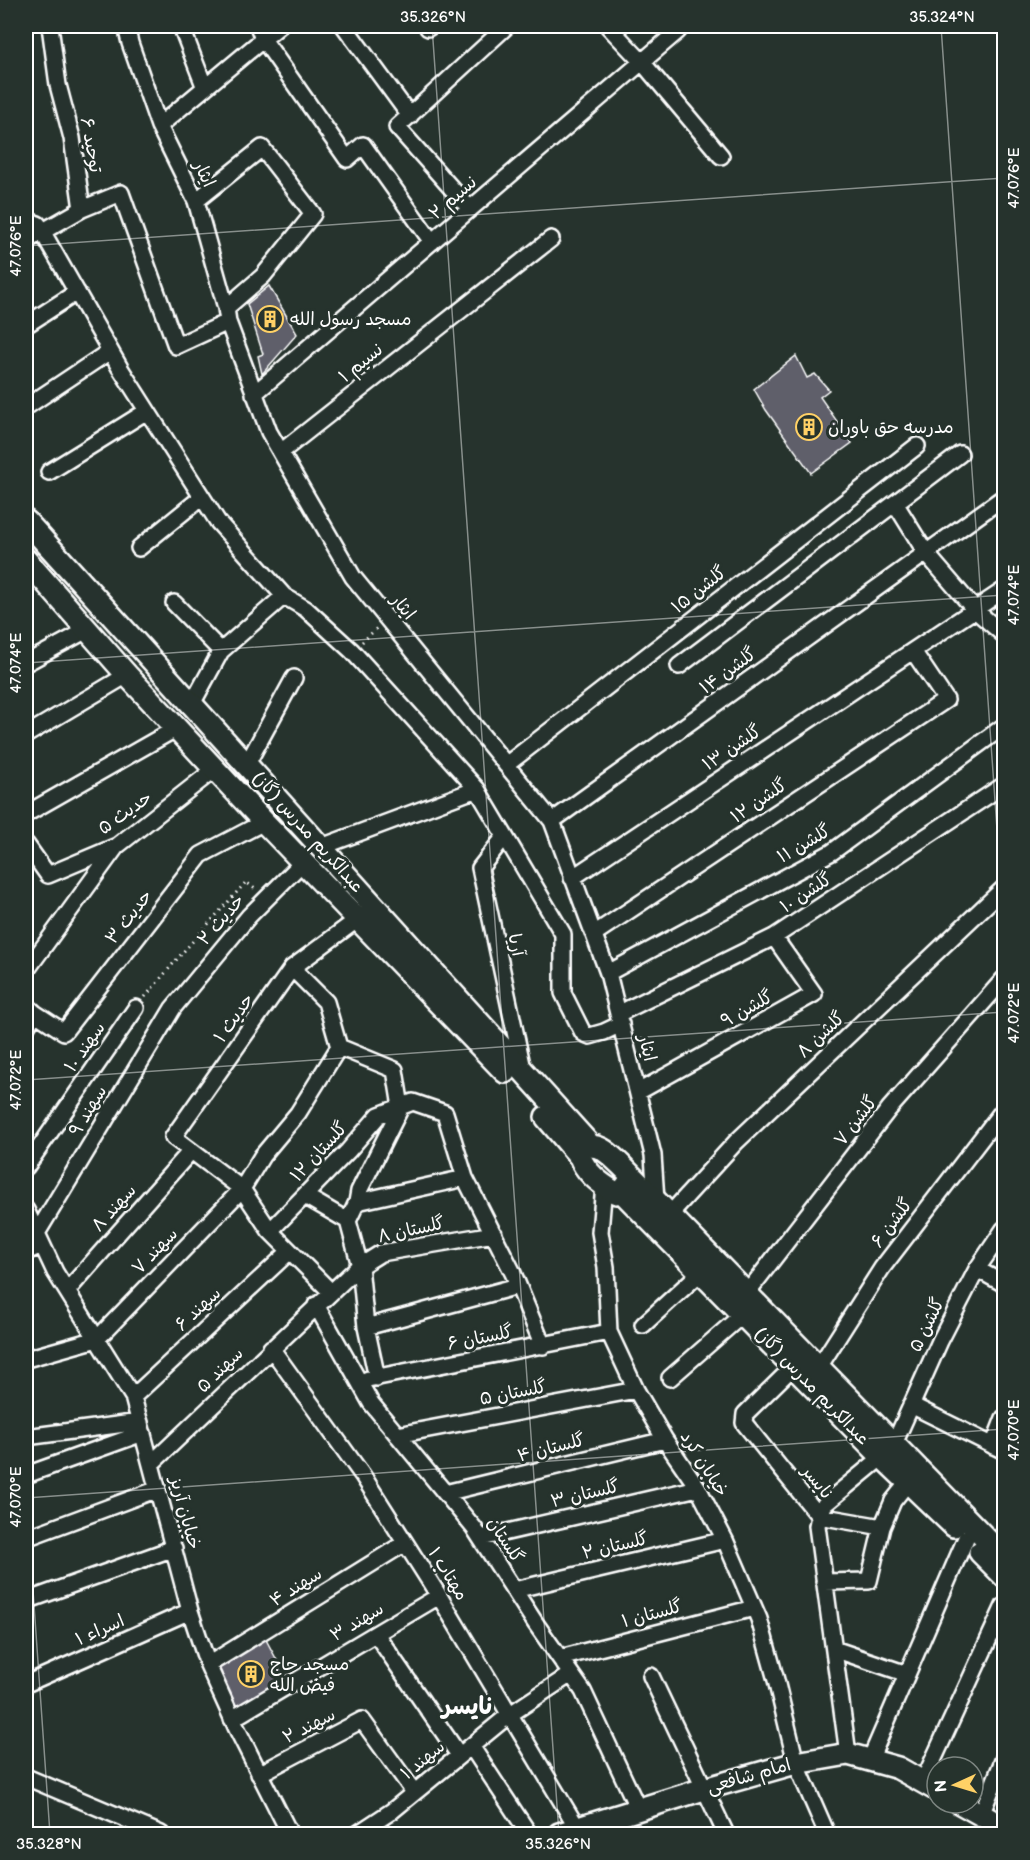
<svg xmlns="http://www.w3.org/2000/svg" width="1030" height="1860" viewBox="0 0 1030 1860" font-family="'Balsamiq Sans','Playpen Sans Arabic',sans-serif">
	<rect width="100%" height="100%" fill="#26332d"/>
	<filter id="ink" filterUnits="userSpaceOnUse"><feTurbulence type="fractalNoise" baseFrequency=".0167" numOctaves="2"/><feDisplacementMap in="SourceGraphic" scale="12" xChannelSelector="R" yChannelSelector="G"/><feConvolveMatrix kernelMatrix="1 2 1 2 8 2 1 2 1" color-interpolation-filters="sRGB"/></filter>
	<g filter="url(#ink)">
		<path fill="#5f5f6b" stroke="#fff" stroke-width="1.5" d="M269,286L297,334L262,374L258,356L263,354L247,304Z
			M796,356L807,378L815,374L829,390L820,397L852,443L811,473L766,410L754,389Z
			M264,1636L287,1679L235,1710L215,1669Z"/>
		<g fill="none" stroke-linecap="round" stroke-linejoin="round">
			<defs>
				<path id="street" d="M126,26L130,43L159,126L196,201L226,308L228,322L269,432L353,577L552,821L608,973L653,1155L656,1200
					M181,26L205,88
					M258,26L263,39L347,159L363,145L432,242
					M344,26L410,116
					M608,26L642,62L721,156
					M428,28L431,26
					M159,126L279,26
					M196,201L262,148L313,214L263,276L226,308
					M82,209L121,193L176,346L228,322
					M470,209L397,127L507,26
					M26,220L38,224L120,368L218,522L284,596L306,609L352,651L477,789L563,934V993L583,1033L590,1036L604,1032L621,1024
					M26,241L82,209L72,138L58,85L50,26
					M26,325L77,292
					M254,394L678,31
					M26,407L110,351
					M281,452L551,239
					M49,472L147,411
					M895,503L926,553L975,610L1004,635
					M139,548L202,497
					M174,603L221,651
					M26,663L87,630
					M679,666L960,454
					M192,704L221,651L284,596
					M26,735L127,675
					M247,764L294,678
					M506,765L917,446
					M26,814L177,728
					M552,821L1004,497
					M505,836L480,868L523,1069
					M26,844L48,875L117,846L215,769
					M321,847L477,789
					M572,878L1004,590
					M594,934L946,700L913,651
					M292,968L326,1002L339,1047
					M26,971L116,847
					M608,973L832,852L1004,726
					M26,1005L35,1013L64,1032L201,855L264,822
					M618,1014L774,937L1004,785
					M26,1028L35,1013
					M339,1047L395,1070L401,1107
					M638,1092L814,994L774,937
					M26,1167L136,1008
					M604,1185L600,1232L606,1267L609,1332L636,1390L665,1440L698,1488L725,1540L759,1619L776,1680L796,1763L827,1834
					M305,1196L348,1221
					M357,1202L465,1178
					M26,1210L55,1272L133,1397L190,1611L208,1665L236,1727L290,1834
					M670,1214L736,1142L1004,888
					M270,1231L348,1151L379,1115L413,1102L445,1113L465,1178L513,1273L543,1346
					M37,1233L173,1008L249,916L303,862
					M26,1252L42,1245
					M977,1269L1004,1284
					M67,1291L190,1152
					M331,1292L270,1231L242,1189L173,1137L292,968L358,919
					M747,1293L889,1109L1004,979
					M316,1305L371,1403L474,1528L536,1624L583,1691L639,1811
					M643,1325L701,1272
					M366,1327L518,1286
					M271,1348L363,1476L439,1596L578,1829
					M26,1359L97,1339L242,1189L262,1156L298,1113L339,1047
					M794,1366L745,1414L744,1423L819,1516L882,1527
					M819,1367L882,1268L1004,1109
					M377,1378L366,1327L360,1266L348,1221L357,1202L359,1191L401,1107
					M670,1378L742,1315
					M368,1379L609,1332
					M133,1397L290,1251
					M911,1405L1004,1451
					M397,1435L636,1390
					M26,1437L140,1422
					M894,1444L940,1341L977,1269L1004,1229
					M993,1446L1004,1418
					M151,1464L357,1268L381,1253L494,1234
					M26,1475L143,1433
					M445,1493L665,1440
					M26,1538L158,1489
					M481,1538L698,1488
					M824,1582L869,1581L882,1527L893,1501L909,1481
					M514,1590L725,1540
					M26,1601L174,1548
					M376,1634L459,1755
					M834,1649L907,1674
					M560,1658L754,1608
					M208,1665L405,1543
					M651,1676L726,1834
					M26,1684L190,1611
					M232,1719L439,1596
					M471,1746L529,1834
					M848,1754L817,1526L819,1516L825,1504L882,1457
					M870,1760L966,1538
					M259,1774L362,1720L414,1792
					M26,1777L161,1834
					M923,1782L1004,1606
					M981,1815L1004,1758
					M357,1834L392,1811L509,1715L571,1674"/>
				<path id="secondary" d="M26,521L590,1145
					M26,560L127,675L264,822L505,1072
					M546,1117L580,1157
					M629,1174L630,1181L622,1192L616,1193C602,1185 586,1173 580,1157L584,1148C599,1141 611,1156 621,1165L1004,1557
					M622,1192L882,1457L954,1526
					M980,1552L1004,1576
					M960,1803L994,1822L1004,1831
					M559,1834L704,1789L796,1763L848,1754L898,1768L937,1790"/>
			</defs>
			<use href="#street" stroke="#fff" stroke-width="20"/>
			<use href="#secondary" stroke="#fff" stroke-width="26"/>
			<path stroke="#fff" stroke-width="3" stroke-dasharray="1.5 4.5" stroke-linecap="butt" d="M362,642L377,628
				M145,997L184,951L246,882L255,889"/>
			<use href="#street" stroke="#26332d" stroke-width="15"/>
			<use href="#secondary" stroke="#26332d" stroke-width="21"/>
		</g>
	</g>
	<path fill="none" stroke="#fff" stroke-width="1.5" stroke-opacity="0.45" d="M432,26L559,1834M941,26L1004,930M26,246L1004,178M26,663L1004,595M26,1080L1004,1012M26,1490L50,1834M26,1498L1004,1429"/>
	<defs>
		<symbol id="building-ring" viewBox="-11 -11 22 22"><circle r="9.5" fill="#26332d" stroke="#ffd166" stroke-width="1.5"/><path d="M-4-6H4V6H1V3H-1V6H-4ZM-2.5-4.3h1.7v1.8h-1.7ZM.8-4.3h1.7v1.8H.8ZM-2.5-1h1.7V.8h-1.7ZM.8-1h1.7V.8H.8Z" fill="#ffd166"/></symbol>
	</defs>
	<g fill-rule="evenodd">
		<use href="#building-ring" x="255" y="304" width="30" height="30"/>
		<use href="#building-ring" x="794" y="412" width="30" height="30"/>
		<use href="#building-ring" x="236" y="1659" width="30" height="30"/>
	</g>
	<g text-anchor="middle" dominant-baseline="central" stroke-width="6" stroke-linejoin="round" paint-order="stroke">
		<g font-size="18" fill="#fff" stroke="#26332d">
			<text transform="translate(91 145) rotate(80)">توحید ۶</text>
			<text transform="translate(204 174) rotate(64)">ایثار</text>
			<text transform="translate(453 198) rotate(-41)">نسیم ۲</text>
			<text transform="translate(361 363) rotate(-39)">نسیم ۱</text>
			<text transform="translate(699 590) rotate(-38)">گلشن ۱۵</text>
			<text transform="translate(403 607) rotate(51)">ایثار</text>
			<text transform="translate(728 671) rotate(-36)">گلشن ۱۴</text>
			<text transform="translate(732 748) rotate(-34)">گلشن ۱۳</text>
			<text transform="translate(759 801) rotate(-34)">گلشن ۱۲</text>
			<text transform="translate(125 813) rotate(-35)">حدیث ۵</text>
			<text transform="translate(308 832) rotate(48)">عبدالکریم مدرس (گاز)</text>
			<text transform="translate(804 844) rotate(-30)">گلشن ۱۱</text>
			<text transform="translate(806 893) rotate(-33)">گلشن ۱۰</text>
			<text transform="translate(129 917) rotate(-52)">حدیث ۳</text>
			<text transform="translate(221 920) rotate(-49)">حدیث ۲</text>
			<text transform="translate(516 945) rotate(78)">آریا</text>
			<text transform="translate(747 1009) rotate(-29)">گلشن ۹</text>
			<text transform="translate(234 1018) rotate(-55)">حدیث ۱</text>
			<text transform="translate(821 1035) rotate(-43)">گلشن ۸</text>
			<text transform="translate(85 1047) rotate(-55)">سهند ۱۰</text>
			<text transform="translate(647 1048) rotate(76)">ایثار</text>
			<text transform="translate(88 1111) rotate(-59)">سهند ۹</text>
			<text transform="translate(856 1121) rotate(-52)">گلشن ۷</text>
			<text transform="translate(319 1152) rotate(-47)">گلستان ۱۲</text>
			<text transform="translate(114 1208) rotate(-48)">سهند ۸</text>
			<text transform="translate(892 1223) rotate(-53)">گلشن ۶</text>
			<text transform="translate(411 1230) rotate(-12)">گلستان ۸</text>
			<text transform="translate(155 1251) rotate(-46)">سهند ۷</text>
			<text transform="translate(198 1309) rotate(-43)">سهند ۶</text>
			<text transform="translate(927 1325) rotate(-64)">گلشن ۵</text>
			<text transform="translate(480 1338) rotate(-11)">گلستان ۶</text>
			<text transform="translate(220 1370) rotate(-44)">سهند ۵</text>
			<text transform="translate(812 1386) rotate(46)">عبدالکریم مدرس (گاز)</text>
			<text transform="translate(513 1393) rotate(-11)">گلستان ۵</text>
			<text transform="translate(551 1448) rotate(-14)">گلستان ۴</text>
			<text transform="translate(704 1464) rotate(58)">خیابان کرد</text>
			<text transform="translate(817 1482) rotate(51)">نایسر</text>
			<text transform="translate(585 1494) rotate(-13)">گلستان ۳</text>
			<text transform="translate(185 1513) rotate(75)">خیابان آریز</text>
			<text transform="translate(505 1540) rotate(57)">گلستان</text>
			<text transform="translate(615 1546) rotate(-13)">گلستان ۲</text>
			<text transform="translate(448 1574) rotate(58)">مهتاب ۱</text>
			<text transform="translate(296 1587) rotate(-32)">سهند ۴</text>
			<text transform="translate(652 1614) rotate(-15)">گلستان ۱</text>
			<text transform="translate(357 1622) rotate(-31)">سهند ۳</text>
			<text transform="translate(100 1630) rotate(-24)">اسراء ۱</text>
			<text transform="translate(309 1726) rotate(-27)">سهند ۲</text>
			<text transform="translate(423 1760) rotate(-39)">سهند ۱</text>
			<text transform="translate(749 1776) rotate(-16)">امام شافعی</text>
		</g>
		<g font-size="18" fill="#fff" stroke="#26332d" text-anchor="start">
			<text x="290" y="319">مسجد رسول الله</text>
			<text x="828" y="427">مدرسه حق باوران</text>
			<text x="270" y="1664">مسجد حاج<tspan x="270" dy="21">فیض الله</tspan></text>
		</g>
		<g font-size="24" font-weight="bold" fill="#fff" stroke="#26332d">
			<text x="467" y="1706">نایسر</text>
		</g>
	</g>
	<rect width="1030" height="1860" fill="none" stroke="#26332d" stroke-width="66"/>
	<g transform="translate(955 1785) rotate(266)"><circle r="28" fill="#26332d" stroke="#7d8581" stroke-width="1.5"/>
	<path d="M0-4.5L10 22L0 15L-10 22Z" fill="#ffd166"/>
	<text y="-9" font-size="16" font-weight="bold" text-anchor="middle" fill="#ffffff">N</text>
	</g>
	<rect x="33" y="33" width="964" height="1794" fill="none" stroke="#fff" stroke-width="2"/>
	<g font-size="15" text-anchor="middle" fill="#fff">
		<text x="433" y="22">35.326°N</text>
		<text x="942" y="22">35.324°N</text>
		<text transform="translate(1014 178) rotate(-90)" y="5">47.076°E</text>
		<text transform="translate(16 246) rotate(-90)" y="5">47.076°E</text>
		<text transform="translate(1014 595) rotate(-90)" y="5">47.074°E</text>
		<text transform="translate(16 663) rotate(-90)" y="5">47.074°E</text>
		<text transform="translate(1014 1013) rotate(-90)" y="5">47.072°E</text>
		<text transform="translate(16 1080) rotate(-90)" y="5">47.072°E</text>
		<text transform="translate(1014 1430) rotate(-90)" y="5">47.070°E</text>
		<text transform="translate(16 1497) rotate(-90)" y="5">47.070°E</text>
		<text x="49" y="1849">35.328°N</text>
		<text x="558" y="1849">35.326°N</text>
	</g>
</svg>
